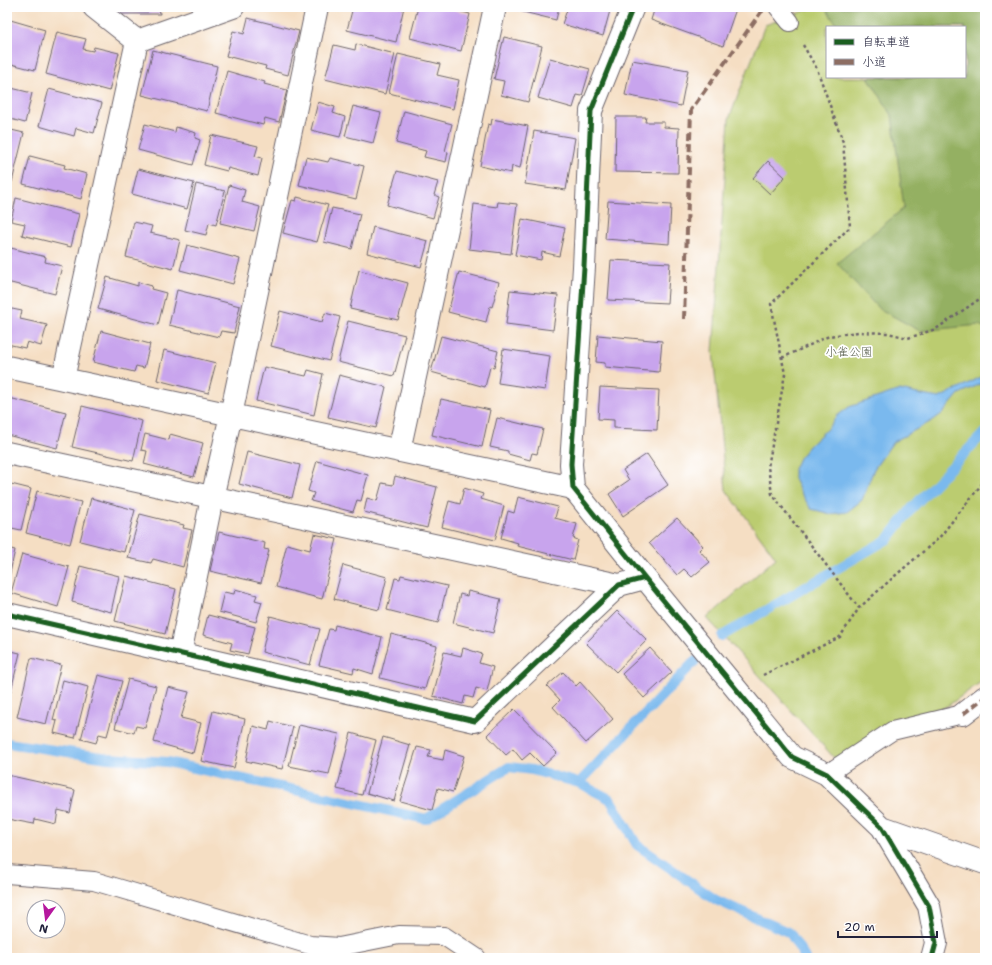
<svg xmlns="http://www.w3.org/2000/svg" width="992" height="965" viewBox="0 0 992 965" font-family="'Shantell Sans','Klee One',sans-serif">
	<rect width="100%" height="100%" fill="#fff"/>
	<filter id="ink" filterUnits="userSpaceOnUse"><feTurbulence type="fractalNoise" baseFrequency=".025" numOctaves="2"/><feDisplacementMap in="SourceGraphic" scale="8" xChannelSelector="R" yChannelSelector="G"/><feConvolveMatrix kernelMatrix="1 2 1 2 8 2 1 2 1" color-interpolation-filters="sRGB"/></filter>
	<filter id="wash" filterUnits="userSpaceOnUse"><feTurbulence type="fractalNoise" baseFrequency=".012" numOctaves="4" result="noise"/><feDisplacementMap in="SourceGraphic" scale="16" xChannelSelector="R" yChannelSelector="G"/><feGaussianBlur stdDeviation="0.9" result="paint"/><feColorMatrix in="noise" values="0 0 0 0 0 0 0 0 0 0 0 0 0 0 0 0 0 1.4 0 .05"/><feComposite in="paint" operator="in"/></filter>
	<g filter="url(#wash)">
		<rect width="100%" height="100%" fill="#f5dec3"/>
		<path fill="#bbcc6f" stroke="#6e7755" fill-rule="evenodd" d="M815,7H985V679L949,705L837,761L707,618L776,558L726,490L713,352L729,119L765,25ZM827,27H965V77H827Z"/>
		<path fill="#94b062" stroke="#5b694e" d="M825,7H985V328L979,325L920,331L878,308L837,263L904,208L892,115L868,77H965V27H838Z"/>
		<path fill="#7ab9ee" stroke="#4e6e94" d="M985,375V382L959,394L943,413L932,421L893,442L874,469L862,500L847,512L831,514L811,509L801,493L794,479V469L799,458L810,445L828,428L837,416L849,407L900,390L922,395L939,398Z"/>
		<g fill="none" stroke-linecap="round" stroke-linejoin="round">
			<path stroke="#7ab9ee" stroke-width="10" d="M722,636L888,539L912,508L985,432
				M7,743L108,758L167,762L426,819L509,767L532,770L579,783L610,799L637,845L716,900L790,933L804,956L805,958
				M579,783L695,661"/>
		</g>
		<g id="blocks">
			<path fill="#c8a4ed" d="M118,7H159L160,14H117Z
				M353,7H404L396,42L347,30Z
				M418,7H443L470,14L461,51L410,38Z
				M512,7H559L556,20L511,9Z
				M568,7H611L603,36L562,24Z
				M655,7H731L736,9L723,46L651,20Z
				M248,18L299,31L288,75L265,69L266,66L226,56L233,31L244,34Z
				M7,19L45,30L35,70L7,63Z
				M57,32L86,39L83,49L93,51L94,47L119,53L109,91L46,74Z
				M504,37L542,46L528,102L501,95L504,81L494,79Z
				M356,44L395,54L385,94L325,79L334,45L355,50Z
				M153,50L217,66L207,111L142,95Z
				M398,54L440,64L437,75L459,80L453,109L389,93Z
				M550,58L590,69L582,96L577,95L573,108L538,98Z
				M632,60L688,70L681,106L625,95Z
				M227,71L265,82L264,84L287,90L279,122L265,118L263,125L216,113Z
				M7,87L32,93L25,123L7,118Z
				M49,89L102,103L94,133L76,128L74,136L39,126Z
				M318,102L335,107L333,113L345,117L340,137L311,130Z
				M353,106L381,113L373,143L345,136Z
				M404,111L452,124L445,151L448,152L446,162L424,157L426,151L396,143Z
				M616,117H646L645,122H664V127L679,128L678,173L615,172Z
				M492,119L528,126L520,168L512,166L511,173L480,166L488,124L491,125Z
				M145,124L175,132L176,127L196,133L195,138L200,140L193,165L138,150Z
				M7,129L24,133L12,182L7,181Z
				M534,131L575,138L566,190L525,184Z
				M211,135L258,146L255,156L262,158L258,176L228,168L227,171L204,165Z
				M30,156L65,165L64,168L87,174L81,199L23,184Z
				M306,157L328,162L330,158L364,166L356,199L299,185Z
				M768,161L785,177L770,194L753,178Z
				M138,169L194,183L187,209L132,194Z
				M397,171L438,182L434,195L439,197L433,218L387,205Z
				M196,184L225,191L216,225L209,223L206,235L185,230Z
				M229,185L245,190L242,202L260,207L254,231L220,223Z
				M297,197L328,205L317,242L283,233L292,200L296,201Z
				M16,198L79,214L71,247L22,235L25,224L11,221Z
				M608,201L671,205L669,244L605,239Z
				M498,202L517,204L511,254L469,249L474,204L497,207Z
				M332,208L360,214L352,249L324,242Z
				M522,219L565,228L559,256L542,252L541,260L515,255Z
				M134,222L152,226L150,233L180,240L173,269L126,257Z
				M373,227L428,241L421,267L367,253Z
				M187,245L240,259L233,284L180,270Z
				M11,248L46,257L45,262L62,266L55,294L7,282V258H9Z
				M611,260L670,263L667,303L608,300Z
				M359,270L408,283L398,320L350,309Z
				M459,272L499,282L492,307L490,306L486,322L448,312Z
				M107,277L138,286V282L152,286L151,289L166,293L158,325L98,309Z
				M177,290L240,306L234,333L221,331L219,337L169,325Z
				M510,290L558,295L553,330L506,324Z
				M7,308L22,311L20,319L47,325L41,346L27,342L25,348L7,344Z
				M280,311L322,322L325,313L340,317L329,361L271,346Z
				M348,321L405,335L394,376L338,362Z
				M101,331L150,344L144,368L136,366L134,372L93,362Z
				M598,335L662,341L659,372L605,367V363L596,362Z
				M441,336L498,351L494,368L490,367L485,387L431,372Z
				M503,349L550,356L545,390L498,383Z
				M164,350L216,363L208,393L157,380Z
				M264,367L306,376L308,370L323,374L314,415L256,401Z
				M339,375L386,387L376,428L328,417Z
				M600,387L659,390L657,430L614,428V420L598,419Z
				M9,398L66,412L57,448L7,435V407Z
				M441,399L490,410L482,447L432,435Z
				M82,406L142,421L133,461L72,447Z
				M497,418L543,429L537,454L532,453L530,460L508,454V451L490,447Z
				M145,434L169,440L170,434L203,443L194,477L144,464L147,451L141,450Z
				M247,452L300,465L292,498L239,484Z
				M647,454L668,485L623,516L609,494L629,480L623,470Z
				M317,461L368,475L361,501L357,500L353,512L311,501L314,493L308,491Z
				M395,476L437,487L427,528L364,512L367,498L377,501L382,483L393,485Z
				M7,483L31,489L21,530L7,527Z
				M464,488L483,494L481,499L504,506L495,540L442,527L449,501L460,504Z
				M37,491L81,502L70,544L26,533Z
				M518,497L558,507L555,518L577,524L573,538L578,540L573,560L517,546L518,543L501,538L508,511L514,513Z
				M91,498L135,510L124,552L80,541Z
				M140,514L184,525L183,528L192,530L183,567L153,559L151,563L128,558Z
				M677,518L703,546L699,550L710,562L692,577L684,569L677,575L649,543Z
				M219,532L265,543L264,549L269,550L261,583L210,571Z
				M314,534L337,539L322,599L276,587L287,544L310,550Z
				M7,548L15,550L8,582H7Z
				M22,554L69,567L58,607L11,593Z
				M343,565L387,577L379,610L334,599Z
				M80,566L119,576L111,612L72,602Z
				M401,575L447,586L438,623L387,610L395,578L400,579Z
				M126,576L176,589L165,634L115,621Z
				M235,589L257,595L255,600L262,602L256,622L219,612L224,592L234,594Z
				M468,591L501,599L493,633L453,623L460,594L467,596Z
				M617,611L647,640L616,672L586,643Z
				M208,615L255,627L248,654L230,650L232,643L203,635Z
				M270,616L320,629L310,665L262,652Z
				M335,625L382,637L373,674L354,668L353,673L319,665L329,629L334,630Z
				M391,634L437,646L425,689L380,678Z
				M463,648L482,654L479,663L493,667L487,691L476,688L473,698L465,696L463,704L433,696L444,652L461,656Z
				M650,648L672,672L644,698L622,674Z
				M7,650L20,653L8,703H7Z
				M31,658L61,665L46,724L17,717Z
				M563,672L576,686L580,682L613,719L586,743L553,707L560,700L547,686Z
				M98,675L122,681L107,736L99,734L96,743L81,739Z
				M128,679L156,686L145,728L136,726L134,733L115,728Z
				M63,680L88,687L75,738L54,733L57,721L53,720Z
				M168,687L189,692L181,718L201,723L193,753L154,742Z
				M514,709L557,753L543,766L530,753L522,760L513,749L506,755L487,735Z
				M213,711L245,719L234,768L201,761Z
				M270,721L293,727L282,769L246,761L253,726L268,730Z
				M299,725L339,734L329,774L289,766Z
				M351,733L376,740L362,795L337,789Z
				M383,737L410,745L394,801L367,793Z
				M417,747L431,750L428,757L443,760L445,750L464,756L453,792L438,788L432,810L400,801Z
				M7,775L75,790L70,813L58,810L56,824L35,819L34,824L7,819Z"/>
		</g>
	</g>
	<g filter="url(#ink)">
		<use href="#blocks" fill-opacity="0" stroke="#6c646b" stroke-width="1"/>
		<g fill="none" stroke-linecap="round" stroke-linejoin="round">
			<defs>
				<path id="lane" d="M778,7L790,22
					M827,774L892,731L963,714
					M7,874L94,881L310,945L339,947L399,935L444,936L477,958"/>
				<path id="street" d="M94,7L137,41L233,7
					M633,7L591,111L584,267L571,464L573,488L645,578L792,757L827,774L882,827L929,906L936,943L932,958
					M7,367L573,488
					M63,379L137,41
					M399,451L495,7
					M7,453L619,585
					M7,614C163,650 319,685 475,721L619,585L645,578
					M180,654L212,498L231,415L317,7
					M963,714L985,697
					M882,827L985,863"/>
			</defs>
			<use href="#lane" stroke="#6c646b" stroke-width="20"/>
			<use href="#street" stroke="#6c646b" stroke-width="24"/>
			<path stroke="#6c646b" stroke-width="2.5" stroke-dasharray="3 3" stroke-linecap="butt" d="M803,45L817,69L843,142L850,227L771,304L785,374L768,467L772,494L859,608
				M782,358L829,336L858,332L888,333L908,338L936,329L981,298L985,290
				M763,675L840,637L859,608L896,575L939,538L985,480"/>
			<use href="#lane" stroke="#fff" stroke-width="18"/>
			<use href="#street" stroke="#fff" stroke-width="22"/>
			<path stroke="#8d6e63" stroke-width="4" stroke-dasharray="8 4" stroke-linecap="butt" d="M684,319L691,110L761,12L770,7
				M963,714L985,697"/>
			<defs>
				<path id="cycleway" d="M633,7L591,111L584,267L571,464L573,488L645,578L792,757L827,774L882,827L929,906L936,943L932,958
					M7,614C163,650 319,685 475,721L619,585L645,578"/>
			</defs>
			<use href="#cycleway" stroke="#fff" stroke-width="8"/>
			<use href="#cycleway" stroke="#1b5e20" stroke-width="5"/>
		</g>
	</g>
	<g text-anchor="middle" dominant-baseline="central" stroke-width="3.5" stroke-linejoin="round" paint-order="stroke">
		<g font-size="12" fill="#585e4d" stroke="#fff">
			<text x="849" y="352">小雀公園</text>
		</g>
	</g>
	<rect width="992" height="965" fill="none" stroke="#fff" stroke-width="24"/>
	<rect x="826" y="26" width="140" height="52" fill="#ffffff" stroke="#a7a7b1"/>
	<rect x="834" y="39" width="20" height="6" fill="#1b5e20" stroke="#a7a7b1"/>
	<text x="862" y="46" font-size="12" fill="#22223b">自転車道</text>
	<rect x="834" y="59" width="20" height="6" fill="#8d6e63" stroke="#a7a7b1"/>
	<text x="862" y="66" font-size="12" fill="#22223b">小道</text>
	<g transform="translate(46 919) rotate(194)"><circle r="19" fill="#ffffff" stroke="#a7a7b1"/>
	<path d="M0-3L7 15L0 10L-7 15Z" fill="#b5179e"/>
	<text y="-6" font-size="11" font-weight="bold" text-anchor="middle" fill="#22223b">N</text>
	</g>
	<path d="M838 931v6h99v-6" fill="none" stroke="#22223b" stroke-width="2"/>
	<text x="844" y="931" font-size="12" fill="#22223b" stroke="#ffffff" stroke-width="3" paint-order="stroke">20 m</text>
</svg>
